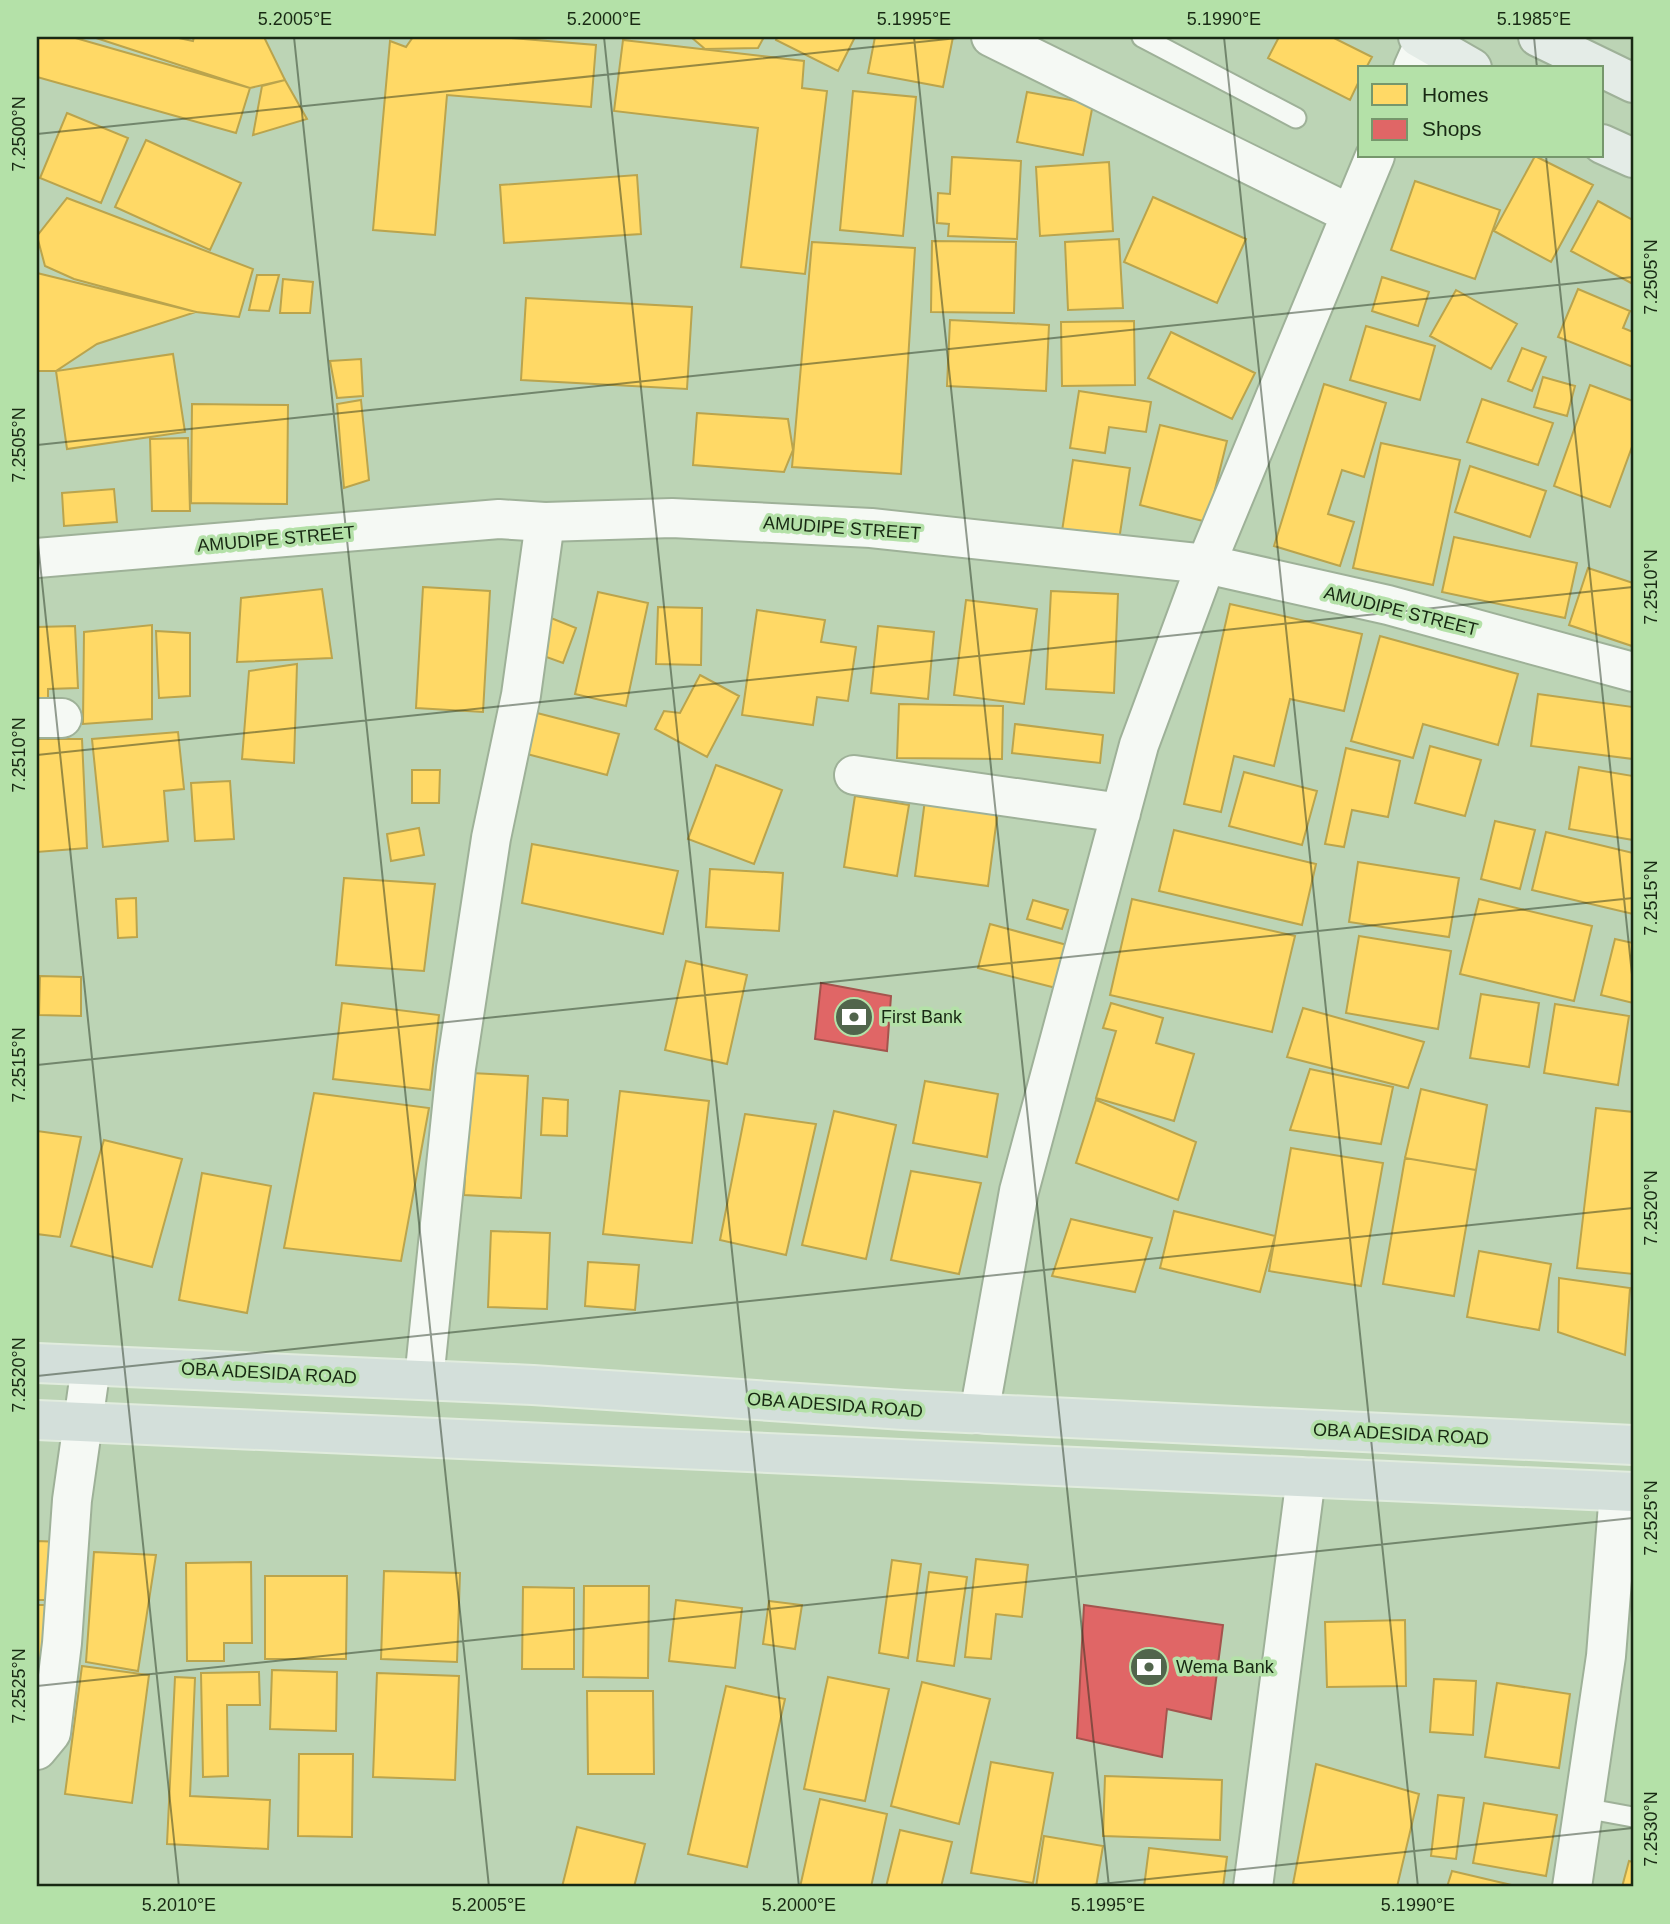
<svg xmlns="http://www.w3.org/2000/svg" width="1670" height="1924" viewBox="0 0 1670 1924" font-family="Helvetica,sans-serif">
	<rect width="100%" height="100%" fill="#bcd4b5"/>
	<path fill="#ffd966" stroke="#baa44d" stroke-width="2" d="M37,37H72L250,88L236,133L37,77Z
		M93,37H174L193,41L194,37H264L285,80L250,88Z
		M413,37H500L596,45L591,107L447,95L435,235L373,230L390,41L406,47Z
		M691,37H764L758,48L705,49Z
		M777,37H855L838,71L776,40Z
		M875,37H953L943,87L868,73Z
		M1279,37H1332L1372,57L1366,68H1360V79L1350,100L1268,58Z
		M623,40L804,61L802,88L827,91L805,274L741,267L758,128L614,111Z
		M285,80L307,119L253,135L262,86Z
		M853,91L916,97L903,236L840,230Z
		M1027,92L1093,104L1083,155L1017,142Z
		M67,113L128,138L101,203L40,178Z
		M146,140L241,183L210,250L115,207Z
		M1535,156L1593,185L1551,262L1494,231Z
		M952,157L1021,161L1017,239L948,236L949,224L937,223L938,193L950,194Z
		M1109,162L1113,231L1040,236L1036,167Z
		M637,175L641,234L504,243L500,185Z
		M1415,181L1500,210L1475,279L1391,250Z
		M1153,197L1246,239L1217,303L1124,262Z
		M67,198L253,269L239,317L196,312L74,279L45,266L37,236Z
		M1598,201L1633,220V284L1571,251Z
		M1119,239L1123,308L1068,310L1065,242Z
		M932,241L1016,242L1014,313L931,312Z
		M812,242L915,248L901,474L792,467Z
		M37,273L196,312L97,344L56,371H37Z
		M257,275H279L269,311L249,310Z
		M1382,277L1429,292L1418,326L1372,311Z
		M283,279L313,282L310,313H280Z
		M1578,289L1630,311L1623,328L1633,332V367L1558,337Z
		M1456,290L1517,324L1491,369L1430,336Z
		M526,298L692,307L687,389L521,380Z
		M950,320L1049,325L1046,391L947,386Z
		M1134,321L1135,385L1062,386L1061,322Z
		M1366,326L1435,346L1420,400L1350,380Z
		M1171,332L1255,373L1232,419L1148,378Z
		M1522,348L1546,357L1532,391L1508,381Z
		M173,354L185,432L67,449L56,371Z
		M361,359L363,396L337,398L330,361Z
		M1543,377L1575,386L1567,416L1534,407Z
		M1324,384L1386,403L1364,477L1342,470L1328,514L1354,522L1340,566L1274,546Z
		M1590,385L1633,401V444L1610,507L1554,486Z
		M1079,391L1151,402L1146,432L1109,427L1105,453L1070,448Z
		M1482,399L1553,423L1538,465L1467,442Z
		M361,400L369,480L344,488L337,404Z
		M192,404L288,405L287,504L191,503Z
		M697,413L788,419L793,450L784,472L693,465Z
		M1160,425L1227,441L1207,522L1140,505Z
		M188,438L190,511H152L150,439Z
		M1381,443L1460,460L1433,585L1353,568Z
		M1073,460L1130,468L1119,540L1062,531Z
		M1470,466L1546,491L1530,537L1455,512Z
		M114,489L117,522L64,526L62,493Z
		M1454,537L1577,563L1565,618L1442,592Z
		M1588,568L1633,583L1632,646L1569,625Z
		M423,587L490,591L483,712L416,708Z
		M322,589L332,658L237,662L241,598Z
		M1051,591L1118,594L1114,693L1046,689Z
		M598,592L648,603L626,706L575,694Z
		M966,600L1037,609L1024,704L954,695Z
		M1230,604L1362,634L1344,711L1290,699L1274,766L1234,756L1221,812L1184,804Z
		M658,607L702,608L701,665L656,664Z
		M757,610L825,620L821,642L856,647L848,701L817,697L813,725L742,715Z
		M551,618L576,628L563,663L538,654Z
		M152,625V719L83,724L84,632Z
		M75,626L78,688L48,689V704L37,705V627Z
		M878,626L934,632L928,699L871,693Z
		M156,631L190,633V696L159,698Z
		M1380,636L1518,674L1498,745L1423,724L1413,758L1351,741Z
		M297,664L294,763L242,759L249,671Z
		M700,675L739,696L707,757L655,729L664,711L680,713Z
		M1538,694L1633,707V759L1531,746Z
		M899,704L1003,706L1002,759L897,758Z
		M537,713L619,734L607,775L527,754Z
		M1015,724L1103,735L1100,763L1012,753Z
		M178,732L184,789L164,791L168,841L103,847L92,739Z
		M37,739H82L87,848L37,852Z
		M1430,746L1481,760L1465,816L1415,803Z
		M1346,748L1400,761L1388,817L1352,810L1344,847L1325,844Z
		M716,765L782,790L754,864L688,839Z
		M1579,767L1633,776V840L1569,829Z
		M412,770H440L439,803H412Z
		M1244,772L1317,791L1302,845L1229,826Z
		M230,781L234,839L195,841L191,783Z
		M855,796L909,805L897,876L844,867Z
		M925,800L998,810L988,886L915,876Z
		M1495,821L1535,830L1520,889L1481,879Z
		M419,828L424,855L391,861L387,834Z
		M1174,830L1316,864L1302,925L1159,891Z
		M1546,832L1633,853V914L1532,890Z
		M532,844L678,871L663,934L522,903Z
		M1358,862L1459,878L1449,937L1349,922Z
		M710,869L783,873L779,931L706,927Z
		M344,878L435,884L424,971L336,965Z
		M136,898L137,937L118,938L116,899Z
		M1132,899L1295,936L1272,1032L1110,995Z
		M1479,899L1592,926L1574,1001L1460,974Z
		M1033,900L1068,910L1062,929L1027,919Z
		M990,924L1067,945L1056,988L978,968Z
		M1359,936L1451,951L1438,1029L1346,1013Z
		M1615,939L1633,943V1003L1601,995Z
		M686,961L747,975L727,1064L665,1050Z
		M40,976L81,977V1016L39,1015Z
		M1481,994L1539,1003L1529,1067L1470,1058Z
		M342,1003L439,1015L430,1090L333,1079Z
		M1111,1003L1163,1018L1156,1043L1194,1054L1174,1121L1096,1098L1116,1031L1103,1028Z
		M1555,1004L1629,1016L1618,1085L1544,1073Z
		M1303,1008L1424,1042L1408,1088L1287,1057Z
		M1310,1069L1393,1087L1381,1144L1290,1130Z
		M471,1073L528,1076L521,1198L464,1195Z
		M925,1081L998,1094L987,1157L913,1143Z
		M1421,1089L1487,1105L1476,1170L1405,1158Z
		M620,1091L709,1101L692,1243L603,1234Z
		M314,1093L429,1108L401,1261L284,1248Z
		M543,1098L568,1100L567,1136L541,1135Z
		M1096,1100L1196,1142L1178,1200L1076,1163Z
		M1596,1108L1633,1112V1274L1577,1268Z
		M834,1111L896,1125L866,1259L802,1245Z
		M745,1114L816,1124L786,1255L720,1240Z
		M37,1131L81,1137L60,1237L37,1234Z
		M104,1140L182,1159L152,1267L71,1246Z
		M1291,1148L1383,1163L1361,1286L1269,1271Z
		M1405,1158L1476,1170L1454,1296L1383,1284Z
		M911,1171L981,1183L959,1274L891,1260Z
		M202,1173L271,1186L247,1313L179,1300Z
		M1174,1211L1275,1236L1260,1292L1160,1268Z
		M1071,1219L1152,1238L1135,1292L1052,1276Z
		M491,1231L550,1233L547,1309L488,1307Z
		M1479,1251L1551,1264L1539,1330L1467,1317Z
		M588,1262L639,1265L635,1310L585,1306Z
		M1559,1278L1630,1288L1625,1355L1558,1332Z
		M37,1541L62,1542L60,1600H37Z
		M94,1552L156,1555L138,1671L86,1662Z
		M976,1559L1028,1565L1022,1617L996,1614L991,1659L965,1657Z
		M892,1560L921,1564L908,1658L879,1653Z
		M251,1562L252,1643H224V1661H187L186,1563Z
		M384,1571L460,1573L457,1662L381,1659Z
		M929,1572L967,1577L954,1666L917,1661Z
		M265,1576H347L346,1659H265Z
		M584,1586H649L648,1678L583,1677Z
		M523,1587L574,1588V1669H522Z
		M676,1600L742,1608L735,1668L669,1661Z
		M769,1601L802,1605L795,1649L763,1644Z
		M37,1605H52L37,1705Z
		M1405,1620L1406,1686L1327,1687L1325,1622Z
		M82,1666L149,1675L132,1803L65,1794Z
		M272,1670L337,1672L336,1731L270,1729Z
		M259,1672L260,1705H227L228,1776L203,1777L201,1673Z
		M377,1673L459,1676L455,1780L373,1777Z
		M175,1677L195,1678L190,1796L270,1800L268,1849L167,1844Z
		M828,1677L889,1689L865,1801L804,1789Z
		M1434,1679L1476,1681L1473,1735L1430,1732Z
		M922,1682L990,1699L959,1824L891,1806Z
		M1497,1683L1570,1694L1559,1768L1485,1757Z
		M726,1686L785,1699L747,1867L688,1854Z
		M587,1691H653L654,1774H588Z
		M299,1754H353L352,1837L298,1836Z
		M991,1762L1053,1773L1033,1883L971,1873Z
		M1316,1764L1419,1794L1397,1887H1311L1293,1884Z
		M1105,1776L1222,1780L1220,1840L1103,1836Z
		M1438,1795L1464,1798L1456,1859L1431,1856Z
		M820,1799L887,1814L871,1887H800Z
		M1484,1803L1557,1815L1546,1876L1473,1863Z
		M577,1827L645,1844L634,1887H562Z
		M900,1830L952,1842L941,1887H886Z
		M1044,1836L1103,1846L1096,1887H1036Z
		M1149,1848L1227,1857L1223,1887H1144Z
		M1629,1861L1633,1862V1887H1622Z
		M1452,1871L1520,1887H1447Z"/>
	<path fill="#e06666" stroke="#a4544d" stroke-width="2" d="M821,983L891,996L887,1051L815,1039Z
		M1084,1605L1223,1625L1211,1719L1167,1709L1162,1757L1077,1738Z"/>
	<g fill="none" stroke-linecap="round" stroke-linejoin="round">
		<defs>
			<path id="service" d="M1142,37L1296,118
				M1584,1808L1633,1817"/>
			<path id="minor" d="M991,37L1350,214
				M1413,68L1425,41
				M37,718H62
				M854,775L1121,813
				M424,1380L456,1068L491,838L521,695L545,522
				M979,1414L1019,1191L1139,745L1206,564L1375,156
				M37,1750L51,1733L62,1643L72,1500L91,1366
				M1253,1887L1306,1477
				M1572,1887L1606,1656L1619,1492"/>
			<path id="tertiary" d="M37,558L499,519L545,522L672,518L871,528L1206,564L1388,605L1633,672"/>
			<path id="secondary" d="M1418,37L1472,68
				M1538,37L1633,83
				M1602,144L1633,158"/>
			<path id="primary" d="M37,1363L533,1385L904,1410L1633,1445
				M37,1420L1633,1492"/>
		</defs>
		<use href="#service" stroke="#9eb198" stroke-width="23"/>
		<use href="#minor" stroke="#9eb198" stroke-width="42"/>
		<use href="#tertiary" stroke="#9eb198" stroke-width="42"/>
		<use href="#secondary" stroke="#9eb198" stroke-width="42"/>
		<use href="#primary" stroke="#e1ecde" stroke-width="42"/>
		<use href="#service" stroke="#f5f9f4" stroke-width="19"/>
		<use href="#minor" stroke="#f5f9f4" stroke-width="38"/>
		<use href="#tertiary" stroke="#f5f9f4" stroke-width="38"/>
		<use href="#secondary" stroke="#e4ece7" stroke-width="38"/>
		<use href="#primary" stroke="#d3dfda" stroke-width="38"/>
	</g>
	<path fill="none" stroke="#182913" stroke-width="2" stroke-opacity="0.45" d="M294,37L489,1887M604,37L799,1887M914,37L1109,1887M1224,37L1418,1887M1534,37L1537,68M37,134L967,37M1546,156L1633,984M37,445L1633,277M37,534L179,1887M37,755L1633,587M37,1065L1633,898M37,1376L1633,1208M37,1686L1633,1518M1073,1887L1633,1828"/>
	<defs>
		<symbol id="bank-disc" viewBox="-11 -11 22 22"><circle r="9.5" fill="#51654c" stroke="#b4e1a8"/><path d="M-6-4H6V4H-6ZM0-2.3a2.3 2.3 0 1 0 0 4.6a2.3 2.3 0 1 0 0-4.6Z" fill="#fff"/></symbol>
	</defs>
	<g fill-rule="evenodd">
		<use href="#bank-disc" x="832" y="995" width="44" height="44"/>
		<use href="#bank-disc" x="1127" y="1645" width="44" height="44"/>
	</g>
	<g text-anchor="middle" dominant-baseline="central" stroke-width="7" stroke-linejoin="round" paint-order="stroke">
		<g font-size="18" fill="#182913" stroke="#b4e1a8">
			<text transform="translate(842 528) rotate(4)">AMUDIPE STREET</text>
			<text transform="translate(276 539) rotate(-5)">AMUDIPE STREET</text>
			<text transform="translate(1401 611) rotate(14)">AMUDIPE STREET</text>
			<text transform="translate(269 1373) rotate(3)">OBA ADESIDA ROAD</text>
			<text transform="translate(835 1405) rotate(4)">OBA ADESIDA ROAD</text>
			<text transform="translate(1401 1434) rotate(3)">OBA ADESIDA ROAD</text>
		</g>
		<g font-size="18" fill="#182913" stroke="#b4e1a8" text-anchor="start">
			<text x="881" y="1017">First Bank</text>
			<text x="1176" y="1667">Wema Bank</text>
		</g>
	</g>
	<rect width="1670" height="1924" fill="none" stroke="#b4e1a8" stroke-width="77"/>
	<rect x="1358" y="66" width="245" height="91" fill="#b4e1a8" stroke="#76976c" stroke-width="2"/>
	<rect x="1372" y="84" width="35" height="21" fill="#ffd966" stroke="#76976c" stroke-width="2"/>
	<text x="1422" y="102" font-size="21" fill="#182913">Homes</text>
	<rect x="1372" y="119" width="35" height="21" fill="#e06666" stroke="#76976c" stroke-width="2"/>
	<text x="1422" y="136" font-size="21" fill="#182913">Shops</text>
	<rect x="38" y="38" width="1594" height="1847" fill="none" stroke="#182913" stroke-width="2.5"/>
	<g font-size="18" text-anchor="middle" fill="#182913">
		<text x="295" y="25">5.2005°E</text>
		<text x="604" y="25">5.2000°E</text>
		<text x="914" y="25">5.1995°E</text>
		<text x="1224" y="25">5.1990°E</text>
		<text x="1534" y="25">5.1985°E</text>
		<text transform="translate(19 134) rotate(-90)" y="6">7.2500°N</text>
		<text transform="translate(1651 277) rotate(-90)" y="6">7.2505°N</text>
		<text transform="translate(19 445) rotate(-90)" y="6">7.2505°N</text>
		<text transform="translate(1651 587) rotate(-90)" y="6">7.2510°N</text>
		<text transform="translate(19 755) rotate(-90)" y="6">7.2510°N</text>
		<text transform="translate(1651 898) rotate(-90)" y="6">7.2515°N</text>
		<text transform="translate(19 1065) rotate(-90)" y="6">7.2515°N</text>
		<text transform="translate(1651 1208) rotate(-90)" y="6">7.2520°N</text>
		<text transform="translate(19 1375) rotate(-90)" y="6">7.2520°N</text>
		<text transform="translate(1651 1518) rotate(-90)" y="6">7.2525°N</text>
		<text transform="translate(19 1686) rotate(-90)" y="6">7.2525°N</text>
		<text transform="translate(1651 1829) rotate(-90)" y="6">7.2530°N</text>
		<text x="179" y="1911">5.2010°E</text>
		<text x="489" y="1911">5.2005°E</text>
		<text x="799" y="1911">5.2000°E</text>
		<text x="1108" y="1911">5.1995°E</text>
		<text x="1418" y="1911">5.1990°E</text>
	</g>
</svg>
